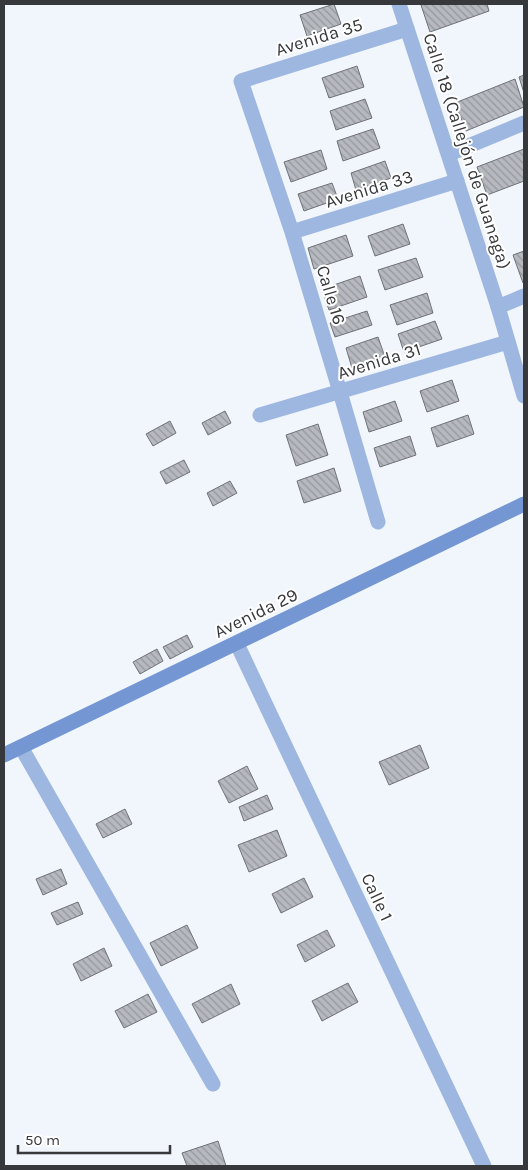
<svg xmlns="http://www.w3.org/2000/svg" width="528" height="1170" viewBox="0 0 528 1170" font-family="Karla,sans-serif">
	<defs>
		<pattern id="building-back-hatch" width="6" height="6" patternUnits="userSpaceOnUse" patternTransform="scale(1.25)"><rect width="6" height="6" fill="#b6b9bf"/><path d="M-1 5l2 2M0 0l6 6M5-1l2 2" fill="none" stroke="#95979c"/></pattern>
	</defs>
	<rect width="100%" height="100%" fill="#f1f5fc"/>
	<path fill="url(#building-back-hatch)" stroke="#6f7278" d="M334,4L341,24L307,36L300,15Z
		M426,4H487L489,11L430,32L421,5Z
		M357,66L364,87L329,98L322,78Z
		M524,75V93L519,77Z
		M515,79L524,107L466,131L455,103Z
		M365,99L372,118L336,130L330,111Z
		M373,129L380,148L343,161L337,141Z
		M524,149V181L487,195L477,167Z
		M321,150L327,169L291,182L284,162Z
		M385,161L391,178L356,190L351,173Z
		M332,183L338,199L304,211L298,194Z
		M403,224L410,244L375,256L368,236Z
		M346,235L353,256L314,269L308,248Z
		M524,251V283H523L513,255Z
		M416,258L423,277L385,290L378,270Z
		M360,276L367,297L329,310L322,289Z
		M427,293L433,313L397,325L390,305Z
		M367,311L372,325L335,337L330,323Z
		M435,321L442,339L404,352L398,334Z
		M378,337L385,357L352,368L346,348Z
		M452,380L459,401L427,412L420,391Z
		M395,401L402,421L369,432L363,412Z
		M225,411L231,423L208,435L202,423Z
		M468,415L474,434L437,447L431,428Z
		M170,421L176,433L153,446L146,434Z
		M318,424L328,455L296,466L286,435Z
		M410,436L416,455L380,467L374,448Z
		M184,460L190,472L166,484L160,472Z
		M334,468L341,491L304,503L297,481Z
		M230,481L237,493L213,506L207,493Z
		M187,635L193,647L170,659L163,647Z
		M157,649L163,661L140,674L133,662Z
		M420,745L429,768L389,785L379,762Z
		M247,766L258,789L229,803L218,781Z
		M267,795L273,809L244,821L239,807Z
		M125,809L132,824L103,838L96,824Z
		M277,830L287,856L249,872L238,845Z
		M61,869L67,884L43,895L36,879Z
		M304,878L313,897L281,913L272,894Z
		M78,902L83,914L57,925L51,913Z
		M187,925L198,948L161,966L150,943Z
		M327,930L335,946L305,962L297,945Z
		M104,948L112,966L81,981L73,964Z
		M348,983L358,1002L322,1021L312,1001Z
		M231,984L240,1004L202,1023L192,1004Z
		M148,994L157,1012L124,1028L115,1011Z
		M218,1141L226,1166H187L182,1153Z"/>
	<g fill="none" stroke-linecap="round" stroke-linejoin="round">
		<path stroke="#9eb7e0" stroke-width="15" d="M449,154L524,123
			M292,232L457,181
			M498,307L524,296
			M260,415L508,342
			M378,522L340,392L292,232L241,81L407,29
			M237,644L484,1166
			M21,747L213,1084"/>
		<path stroke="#9eb7e0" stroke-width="15" d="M399,4L498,307L524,396"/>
		<path stroke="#7497d4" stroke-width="15" d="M4,755L524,504"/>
	</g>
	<g text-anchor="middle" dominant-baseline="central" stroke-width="4" stroke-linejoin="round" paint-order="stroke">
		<g font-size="18" fill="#37383b" stroke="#fff">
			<text transform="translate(319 37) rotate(-17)">Avenida 35</text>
			<text transform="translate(467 151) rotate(72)">Calle 18 (Callejón de Guanaga)</text>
			<text transform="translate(369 189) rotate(-17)">Avenida 33</text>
			<text transform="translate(331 295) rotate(73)">Calle 16</text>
			<text transform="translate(379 361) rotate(-17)">Avenida 31</text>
			<text transform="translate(256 613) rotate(-26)">Avenida 29</text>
			<text transform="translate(377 897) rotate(65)">Calle 1</text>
		</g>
	</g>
	<rect width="528" height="1170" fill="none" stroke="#37383b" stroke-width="10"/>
	<path d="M18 1145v8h152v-8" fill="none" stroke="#37383b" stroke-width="2.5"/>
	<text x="25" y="1145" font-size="15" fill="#37383b" stroke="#ffffff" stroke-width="4" paint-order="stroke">50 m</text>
</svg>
